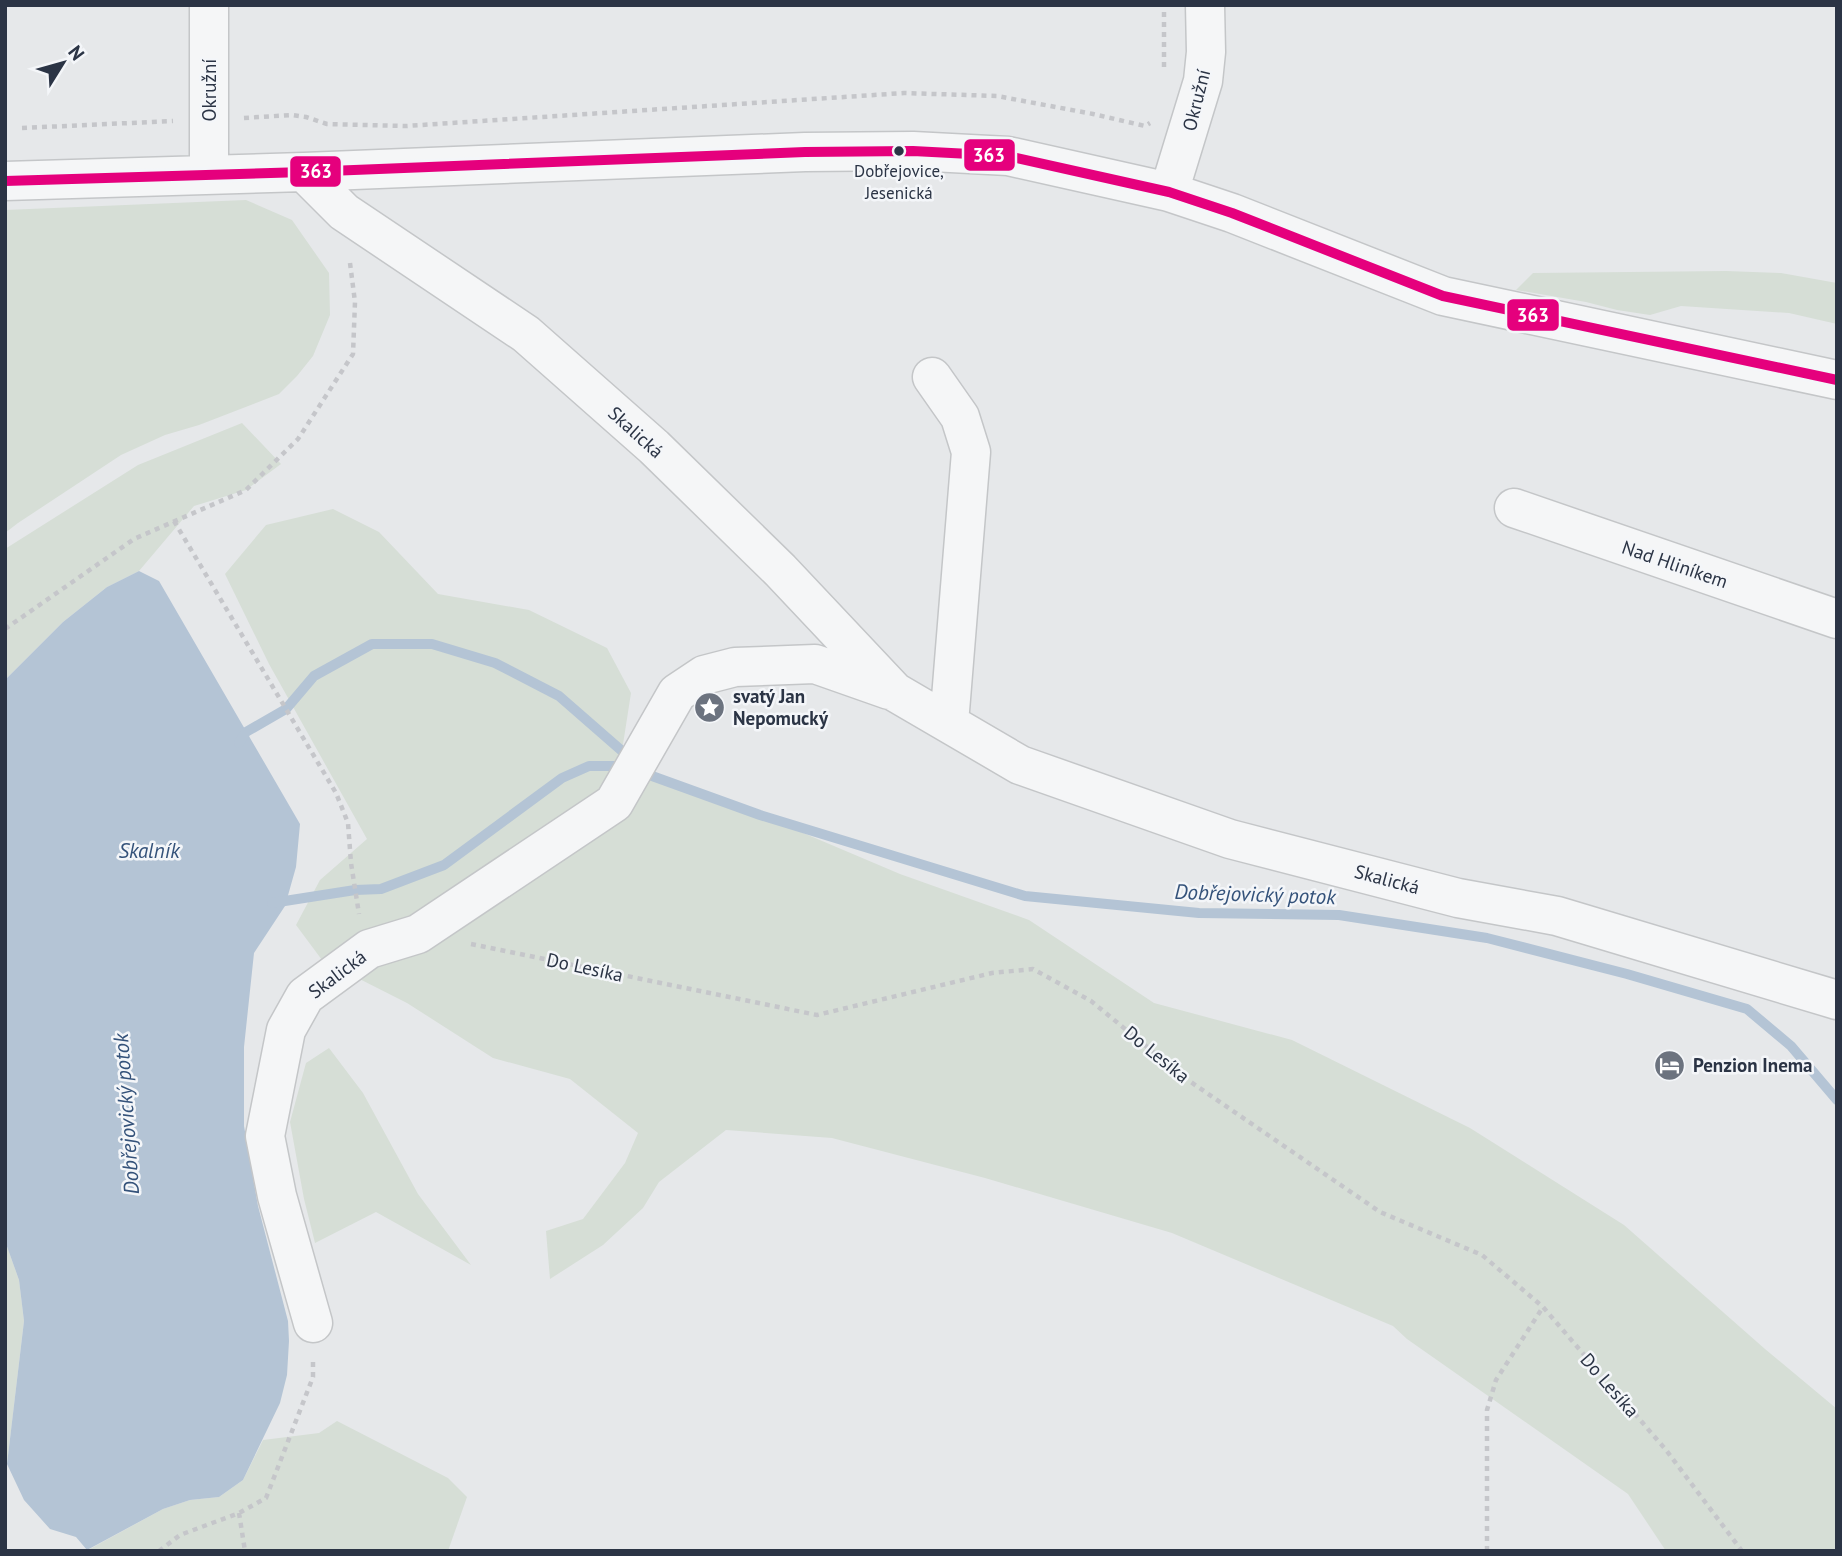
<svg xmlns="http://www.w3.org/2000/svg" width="1842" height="1556" viewBox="0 0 1842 1556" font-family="'PT Sans',sans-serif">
	<rect width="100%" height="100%" fill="#e6e8ea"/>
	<path fill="#d6ded6" d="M246,200L292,220L329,273L330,315L313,356L297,376L279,394L199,425L165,435L121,455L18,523L5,533V210Z
		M1726,271L1781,273L1837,283V324L1789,313L1681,306L1650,315L1617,310L1586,302L1516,290L1533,273Z
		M242,423L281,464L246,490L194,506L139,571L107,587L63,622L5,680V549L138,465Z
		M333,509L379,532L438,594L529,610L607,648L631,693L619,770L716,796L900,874L1029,920L1154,1003L1292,1040L1470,1128L1624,1225L1765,1349L1837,1409V1551H1666L1628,1494L1407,1339L1393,1326L1172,1233L985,1178L832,1138L726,1130L659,1182L643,1208L603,1245L550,1279L546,1231L583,1219L625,1163L638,1133L570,1079L493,1058L407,1003L322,960L296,925L320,880L367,839L269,664L225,574L266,525Z
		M329,1048L363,1093L418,1194L471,1265L376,1212L315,1243L304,1199L290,1122L306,1063Z
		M5,1241L19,1280L24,1321L7,1464L5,1466Z
		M337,1421L448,1478L467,1497L448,1551H86L163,1509L190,1500L219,1497L243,1480L263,1440L319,1433Z"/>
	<path fill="#b4c4d5" d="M139,571L159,581L300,824L296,867L285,906L254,953L244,1047V1126L258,1206L288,1321L289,1341L287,1375L280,1403L243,1480L219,1497L190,1500L163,1509L87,1550L76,1537L50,1529L24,1500L7,1464L24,1321L19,1280L5,1241V680L63,622L107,587Z"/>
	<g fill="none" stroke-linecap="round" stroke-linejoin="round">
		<path stroke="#b4c4d5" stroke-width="10" d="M239,743L246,732L286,709L314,676L372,644H432L495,663L559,696L622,751
			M641,772L760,815L1025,896L1199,913L1339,915L1487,938L1627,974L1747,1009L1791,1046L1837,1100
			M272,903L355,890L381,889L444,865L562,778L589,766H619"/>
		<defs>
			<path id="minor" d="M209,5V175
				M304,172L344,212L526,334L654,447L780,570L895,692L1020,765L1230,839L1458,898L1557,916L1837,1000
				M5,181L304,172L805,152L913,151L1008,156L1169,192L1232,213L1443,296L1837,380
				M1169,192L1203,81L1206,52L1205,5
				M932,377L960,417L971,452L949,723
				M1514,508L1837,619
				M313,1323L277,1196L265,1136L286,1030L305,996L369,949L418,934L614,803L677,693L704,675L735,667L815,664L889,690"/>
		</defs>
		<use href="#minor" stroke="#c4c6c8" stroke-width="41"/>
		<path stroke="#c5c6ca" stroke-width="4.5" stroke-dasharray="5 5" stroke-linecap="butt" d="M1164,67V5
			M244,118L292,115L306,117L327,124L406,126L904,93L997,96L1093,114L1145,126L1150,123
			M22,128L173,121
			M174,521L336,793L348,823L351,863L359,914
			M5,629L134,539L246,490L298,439L353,354L355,302L350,263
			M471,944L817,1015L992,973L1033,969L1091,1001L1185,1078L1380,1212L1482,1255L1543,1307L1666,1450L1742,1551
			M239,1513L245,1551
			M159,1551L180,1535L239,1513L266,1498L313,1377V1359
			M1487,1551V1410L1496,1380L1543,1307"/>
		<use href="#minor" stroke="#f5f6f7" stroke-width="38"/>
		<defs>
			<path id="bus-1" d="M5,181L304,172L805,152L913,151L1008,156L1169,192L1232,213L1443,296L1837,380"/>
		</defs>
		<use href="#bus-1" stroke="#f4f6f9" stroke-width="16"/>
		<use href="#bus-1" stroke="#e5007d" stroke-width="10"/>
	</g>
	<defs>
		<symbol id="sight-disc" viewBox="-11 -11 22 22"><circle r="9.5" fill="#6c737f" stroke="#f4f6f9"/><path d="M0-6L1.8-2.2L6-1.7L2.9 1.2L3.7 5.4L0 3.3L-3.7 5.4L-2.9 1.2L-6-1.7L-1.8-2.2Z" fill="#fff"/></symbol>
		<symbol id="hotel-disc" viewBox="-11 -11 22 22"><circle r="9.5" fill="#6c737f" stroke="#f4f6f9"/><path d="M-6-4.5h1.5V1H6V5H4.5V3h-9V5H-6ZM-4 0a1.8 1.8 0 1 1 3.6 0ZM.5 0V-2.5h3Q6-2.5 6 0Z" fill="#fff"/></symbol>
	</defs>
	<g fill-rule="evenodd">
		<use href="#sight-disc" x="692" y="690" width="35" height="35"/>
		<use href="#hotel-disc" x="1652" y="1048" width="35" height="35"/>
	</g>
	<circle fill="#2b3445" stroke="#f4f6f9" stroke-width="2.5" cx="899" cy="151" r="6"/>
	<g text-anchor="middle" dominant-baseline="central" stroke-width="5" stroke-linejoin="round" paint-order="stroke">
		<g font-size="17" fill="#2b3445" stroke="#f4f6f9">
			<text x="899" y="171">Dobřejovice,<tspan x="899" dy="22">Jesenická</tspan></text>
		</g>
		<g font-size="19" fill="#2b3445" stroke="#f4f6f9">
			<text transform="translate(209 90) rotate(-90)">Okružní</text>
			<text transform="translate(1196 100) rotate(-76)">Okružní</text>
			<text transform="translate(636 432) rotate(42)">Skalická</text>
			<text transform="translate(1675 564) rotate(19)">Nad Hliníkem</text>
			<text transform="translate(1387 879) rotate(15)">Skalická</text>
			<text transform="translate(585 967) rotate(12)">Do Lesíka</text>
			<text transform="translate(337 974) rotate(-37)">Skalická</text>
			<text transform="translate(1157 1054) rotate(39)">Do Lesíka</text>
			<text transform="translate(1610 1385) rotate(49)">Do Lesíka</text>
		</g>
		<g font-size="19" font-weight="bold" fill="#2b3445" stroke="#f4f6f9" text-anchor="start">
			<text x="733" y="696">svatý Jan<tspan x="733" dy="22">Nepomucký</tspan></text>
			<text x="1693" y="1065">Penzion Inema</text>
		</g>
		<g font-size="21" font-style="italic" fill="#34527a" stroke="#f4f6f9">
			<text x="149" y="850">Skalník</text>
			<text transform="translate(1255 894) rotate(2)">Dobřejovický potok</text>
			<text transform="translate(126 1114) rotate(-94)">Dobřejovický potok</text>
		</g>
	</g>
	<g stroke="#f4f6f9" stroke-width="2.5">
		<rect x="963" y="138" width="53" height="34" rx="7" fill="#e5007d"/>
		<rect x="289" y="155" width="53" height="33" rx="7" fill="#e5007d"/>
		<rect x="1506" y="298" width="54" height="34" rx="7" fill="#e5007d"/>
	</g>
	<g font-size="19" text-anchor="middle" font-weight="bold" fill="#fff">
		<text x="989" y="162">363</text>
		<text x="316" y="178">363</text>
		<text x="1533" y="322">363</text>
	</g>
	<rect width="1842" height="1556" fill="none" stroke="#2b3445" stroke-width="14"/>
	<g transform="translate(63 63) rotate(53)" stroke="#f4f6f9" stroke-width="5" paint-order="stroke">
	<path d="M0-5L12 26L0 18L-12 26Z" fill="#2b3445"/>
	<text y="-10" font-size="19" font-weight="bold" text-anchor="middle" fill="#2b3445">N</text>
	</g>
</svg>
